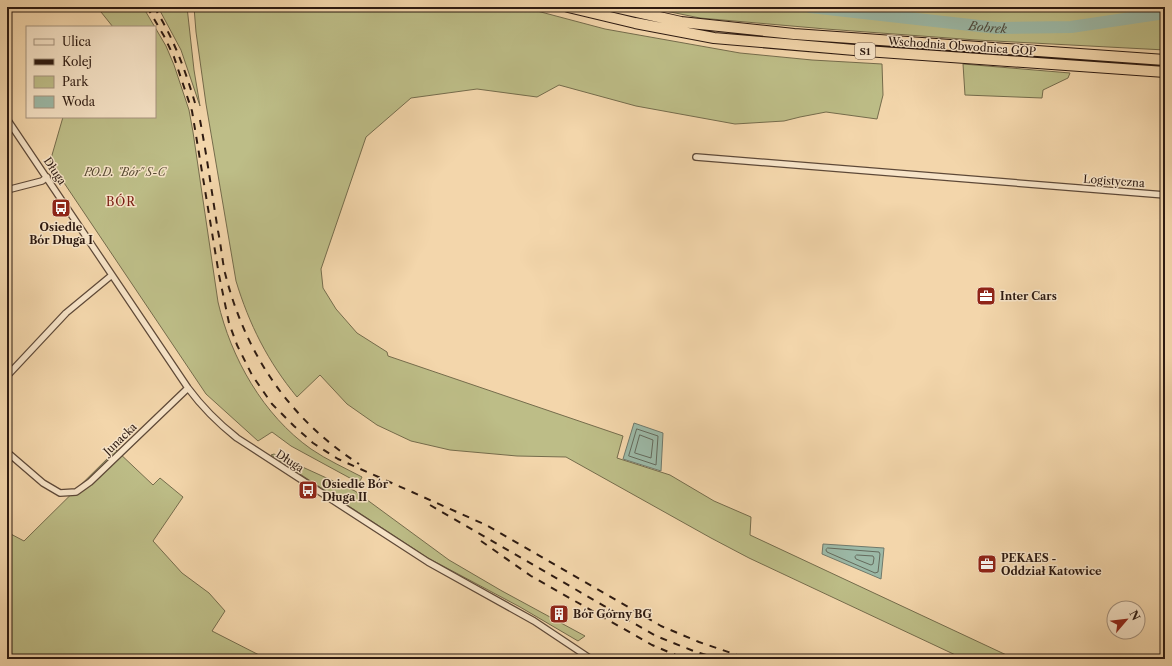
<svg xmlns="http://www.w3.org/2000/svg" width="1172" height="666" viewBox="0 0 1172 666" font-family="'Libre Caslon Text',serif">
	<rect width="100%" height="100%" fill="#f3d6ab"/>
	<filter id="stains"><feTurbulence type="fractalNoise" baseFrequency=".005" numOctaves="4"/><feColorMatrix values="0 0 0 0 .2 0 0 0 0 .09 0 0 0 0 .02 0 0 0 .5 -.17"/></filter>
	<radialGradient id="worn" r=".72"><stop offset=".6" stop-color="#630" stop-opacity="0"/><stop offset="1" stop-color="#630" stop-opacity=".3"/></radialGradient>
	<path fill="#bdbd87" stroke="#756c4c" d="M97,7H143L166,46L174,65L189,110L193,132L218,302C231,358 263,415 311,449C327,460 345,468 362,477L359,483L291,446L272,432L258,441L206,394L50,162L63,117H155V27H113Z
		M158,7H187L194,70L200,106L181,50Z
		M194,7H522L605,29L740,53L812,60L882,64L883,95L877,119L826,112L800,117L784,121L735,124L636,106L559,85L537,97L477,89L411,98L366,137L321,269L323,288L336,309L357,333L387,352L388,356L623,436L617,458L670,475L714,501L751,517L750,535L1015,659H964L749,558L711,538L566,457L517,456L450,450L411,441L377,425L347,404L320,375L297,397C268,362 249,324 236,281L206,104L196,32Z
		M646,7H1165V50L976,40L826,29L700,18Z
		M963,64L1070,73L1068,78L1043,90L1042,98L965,95Z
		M116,450L153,485L160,478L183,497L153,541L182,573L209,593L225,611L212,631L263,657L261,659H7V532L24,541Z
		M274,454L355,491L449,560L502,591L585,636L578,641L520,607L428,558L271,455Z"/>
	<path fill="#9cb9a7" stroke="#70796b" d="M634,423L663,433L661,471L623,459Z
		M823,544L884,548L881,579L822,554Z"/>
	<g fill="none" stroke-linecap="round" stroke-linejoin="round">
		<path stroke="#646a5c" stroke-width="1" d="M637,429L658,436L656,465L629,456Z
			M640,435L653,440L651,458L635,453Z
			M828,548L879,552L880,554L878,572L875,573L827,552L826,550Z
			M857,555L873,556L874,558L873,564L871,565L856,559L855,557Z"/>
		<path stroke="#9cb9a7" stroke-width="12" id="s1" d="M810,7L997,28L1071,27L1165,13"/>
		<defs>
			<path id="minor" d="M7,119L188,388C202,407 218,423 237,438L428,562L534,621L591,659
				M696,157L1165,195
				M7,190L42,181L47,177
				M7,376L66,313L112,275
				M7,452L43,483L60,493L76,492L90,482L188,388"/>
			<path id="motorway" d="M568,7L635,23L714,38L866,51L1165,72
				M615,7L681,22L794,34L1165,60"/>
		</defs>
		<use href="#minor" stroke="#5e4938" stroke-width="8"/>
		<use href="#motorway" stroke="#2d1a11" stroke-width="12"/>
		<use href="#minor" stroke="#f7e4c8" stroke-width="5.5"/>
		<use href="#motorway" stroke="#f3d6ab" stroke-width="10"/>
		<path stroke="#2d1a11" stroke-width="2" stroke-dasharray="7 7" stroke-linecap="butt" d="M147,7L164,36L174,57L192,111L219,275L229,323L237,345L252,375L272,404L294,426L313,443L338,459L486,525L661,626L699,642L749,659
			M154,7C173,37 185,69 195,103
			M200,120C207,157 212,194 218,231C221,245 222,259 225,273C245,353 289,419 359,464
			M430,505L656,636L696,652L720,659
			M481,541L531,576L652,645L685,659"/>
	</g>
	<defs>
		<symbol id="bus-square" viewBox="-11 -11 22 22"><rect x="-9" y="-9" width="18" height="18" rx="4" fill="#8f2418" stroke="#f7e4c8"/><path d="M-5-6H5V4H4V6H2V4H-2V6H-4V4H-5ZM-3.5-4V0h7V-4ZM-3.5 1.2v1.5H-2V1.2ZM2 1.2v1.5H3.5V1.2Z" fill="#fff"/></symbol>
		<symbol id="office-square" viewBox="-11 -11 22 22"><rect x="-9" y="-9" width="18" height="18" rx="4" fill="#8f2418" stroke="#f7e4c8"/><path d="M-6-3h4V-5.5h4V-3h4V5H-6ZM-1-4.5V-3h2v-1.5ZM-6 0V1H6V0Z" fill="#fff"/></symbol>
		<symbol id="building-square" viewBox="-11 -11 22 22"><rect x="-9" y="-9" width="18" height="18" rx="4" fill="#8f2418" stroke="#f7e4c8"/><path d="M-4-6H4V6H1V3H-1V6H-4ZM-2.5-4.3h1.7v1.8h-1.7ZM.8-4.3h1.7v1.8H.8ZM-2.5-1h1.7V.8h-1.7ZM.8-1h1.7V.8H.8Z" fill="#fff"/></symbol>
	</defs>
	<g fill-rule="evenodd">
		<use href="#bus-square" x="50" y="197" width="22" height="22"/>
		<use href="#office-square" x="975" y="285" width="22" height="22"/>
		<use href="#bus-square" x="297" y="479" width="22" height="22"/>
		<use href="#office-square" x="976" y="553" width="22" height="22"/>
		<use href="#building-square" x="548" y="603" width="22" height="22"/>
	</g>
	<g text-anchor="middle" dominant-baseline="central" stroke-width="3" stroke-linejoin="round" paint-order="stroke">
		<rect fill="#f7e4c8" stroke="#6a5748" stroke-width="1" x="855" y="43" width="20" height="16" rx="3"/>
		<g font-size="10" font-weight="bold" fill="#2d1a11">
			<text x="865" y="51">S1</text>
		</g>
		<g font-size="11" fill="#2d1a11" stroke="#f7e4c8">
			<text transform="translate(962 46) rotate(4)">Wschodnia Obwodnica GOP</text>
			<text transform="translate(55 171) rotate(56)">Długa</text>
			<text transform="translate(1114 181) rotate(4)">Logistyczna</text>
			<text transform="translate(120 439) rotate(-44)">Junacka</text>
			<text transform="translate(290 461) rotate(33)">Długa</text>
		</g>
		<g font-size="11" font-style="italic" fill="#584b34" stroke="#f7e4c8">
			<text x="125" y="172">P.O.D. "Bór" S-C</text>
		</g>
		<g font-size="11" font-weight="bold" fill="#2d1a11" stroke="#f7e4c8" text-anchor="start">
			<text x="61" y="227" text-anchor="middle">Osiedle<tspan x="61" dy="13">Bór Długa I</tspan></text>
			<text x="1000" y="296">Inter Cars</text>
			<text x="322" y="484">Osiedle Bór<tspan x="322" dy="13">Długa II</tspan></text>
			<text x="1001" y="558">PEKAES -<tspan x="1001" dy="13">Oddział Katowice</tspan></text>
			<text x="573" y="614">Bór Górny BG</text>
		</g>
		<g font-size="12" font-style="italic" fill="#4e4a3e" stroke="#f7e4c8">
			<text stroke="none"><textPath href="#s1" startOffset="179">Bobrek</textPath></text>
		</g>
		<g font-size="12" letter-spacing="1" fill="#7a1f14" stroke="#f7e4c8">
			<text x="121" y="201">BÓR</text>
		</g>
	</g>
	<rect width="1172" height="666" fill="none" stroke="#f3d6ab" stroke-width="24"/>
	<rect x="8" y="8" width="1156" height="650" fill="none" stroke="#2d1a11" stroke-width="2"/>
	<rect x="12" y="12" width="1148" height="642" fill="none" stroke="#2d1a11"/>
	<rect x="26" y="26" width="130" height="92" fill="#f7e4c8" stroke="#a6937f"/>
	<rect x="34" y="39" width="20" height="6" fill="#f7e4c8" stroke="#a6937f"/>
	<text x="62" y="46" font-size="12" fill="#2d1a11">Ulica</text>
	<rect x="34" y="59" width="20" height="6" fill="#2d1a11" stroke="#a6937f"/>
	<text x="62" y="66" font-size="12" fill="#2d1a11">Kolej</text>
	<rect x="34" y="76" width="20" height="12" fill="#bdbd87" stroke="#a6937f"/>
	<text x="62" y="86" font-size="12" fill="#2d1a11">Park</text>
	<rect x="34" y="96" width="20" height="12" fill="#9cb9a7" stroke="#a6937f"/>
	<text x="62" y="106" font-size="12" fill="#2d1a11">Woda</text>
	<g transform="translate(1126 620) rotate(62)"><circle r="19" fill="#f7e4c8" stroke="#a6937f"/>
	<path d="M0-3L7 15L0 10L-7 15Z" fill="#8f2418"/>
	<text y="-6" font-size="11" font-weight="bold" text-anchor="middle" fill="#2d1a11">N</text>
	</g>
	<rect width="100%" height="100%" filter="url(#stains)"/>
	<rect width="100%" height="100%" fill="url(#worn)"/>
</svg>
